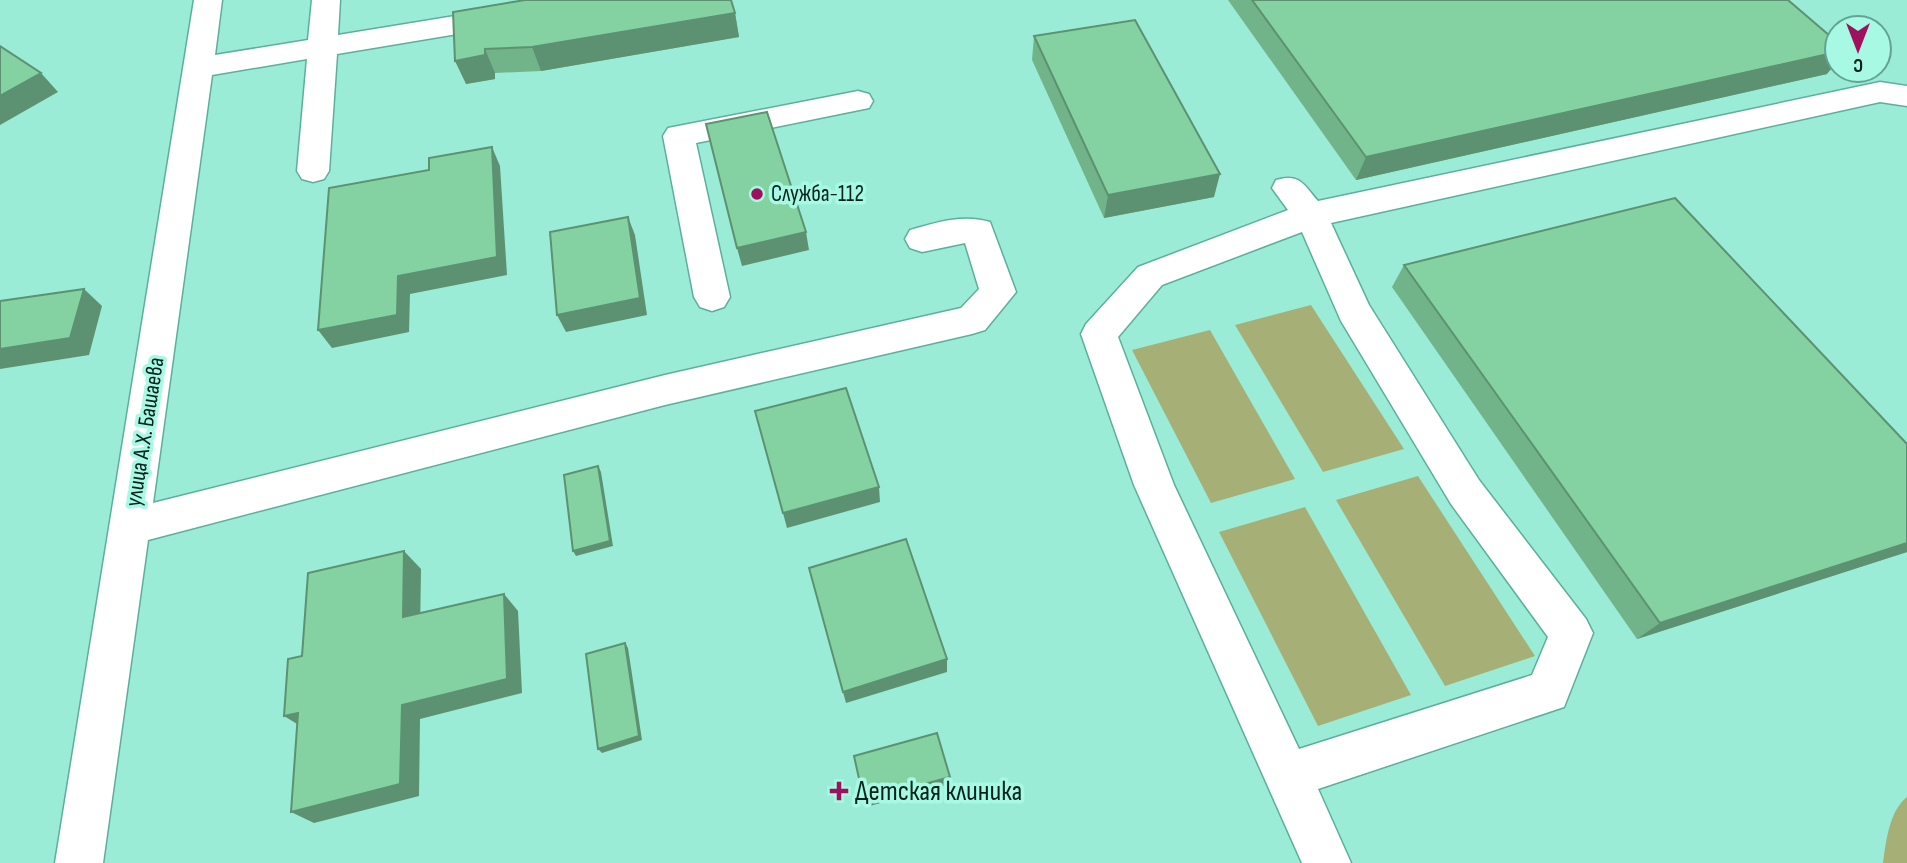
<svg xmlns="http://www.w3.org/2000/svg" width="1907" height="863" viewBox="0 0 1907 863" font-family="'Sofia Sans Condensed',sans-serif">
	<rect width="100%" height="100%" fill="#9aecd7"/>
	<path fill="#a6b076" d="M1311,305L1404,449L1323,472L1235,325Z
		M1210,330L1295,479L1211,503L1132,350Z
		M1418,476L1535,656L1445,686L1336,500Z
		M1305,507L1411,695L1318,726L1219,532Z
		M1907,797V863H1883C1886,842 1889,811 1907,797Z"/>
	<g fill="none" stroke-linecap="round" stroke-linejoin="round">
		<defs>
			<path id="minor" d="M194,0H222L215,55L308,40L312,0H340L338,35L553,0H621L617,6L607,9L337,54L329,171L324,179L313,182L302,179L297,171L307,59L212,75L153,503L665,375L961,308L979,289L965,243L922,252L910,248L905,239L910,230C937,222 963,214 990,222L1016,292L985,330L972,334L665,405L148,540L103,863H55Z
				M1880,82L1907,86V106L1880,102L1331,223L1369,305L1479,480L1586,619L1593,633L1564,707L1318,789L1351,863H1302L1134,485L1081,334L1086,324L1138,267L1288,210L1272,188L1276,180C1300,173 1304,185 1318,201ZM1302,232L1341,321L1451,504L1548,637L1532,675L1299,749L1174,485L1118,337L1162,285Z
				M858,91L869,94L873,101L869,108L696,143L730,297L724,307L712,311L700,307L694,297L663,136L668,128Z"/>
		</defs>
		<use href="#minor" stroke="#5daf9b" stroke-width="3"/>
		<use href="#minor" fill="#fff" fill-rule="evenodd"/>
	</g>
	<path fill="#72b48a" d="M1228,0H1788L1827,74L1356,180Z
		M453,12L735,13L739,37L541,71L495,73V79L466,84Z
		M1034,36L1214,197L1104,218L1032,60Z
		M1404,265L1907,444V552L1637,639L1392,287Z"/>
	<path fill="#5c9271" d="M735,13L739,37L541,71L532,47Z
		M485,49L495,73V79L466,84L455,61Z
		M1837,52V62L1827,74L1356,180L1366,157Z
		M41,73L58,92L0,125V96Z
		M492,147L500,166L507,275L410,294L409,332L332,348L318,330L398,276Z
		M1220,174L1214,197L1104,218L1108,195Z
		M628,217L635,235L647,315L566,332L557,315Z
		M806,232L809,250L742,266L737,248Z
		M84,289L102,306L89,355L0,369V349Z
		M598,466L601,472L613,546L576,556L573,551Z
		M879,487L880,502L787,528L783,513Z
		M1907,543V552L1637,639L1660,623Z
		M404,551L421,569L420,633L403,617Z
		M504,594L518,611L522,693L420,719L419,796L314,823L291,812L402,705Z
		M625,643L628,648L642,740L602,753L598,749Z
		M947,659V672L846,703L843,692Z
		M298,713L307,730L284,716Z
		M950,777V784L866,807L864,801Z"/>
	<path fill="#84d1a1" stroke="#5c9271" stroke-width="2" d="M525,0H731L735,13L532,47L485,49V55L455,61L453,12Z
		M1252,0H1788L1837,42V52L1366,157Z
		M1135,20L1220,174L1108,195L1034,36Z
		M0,46L41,73L0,96Z
		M767,112L806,232L737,248L706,124Z
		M492,147L497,257L398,276L397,315L318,330L329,188L429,170V158Z
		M1675,198L1907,444V543L1660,623L1404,265Z
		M628,217L640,298L557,315L550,232Z
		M84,289L70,338L0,349V301Z
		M846,388L879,487L783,513L755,411Z
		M598,466L610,541L573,551L564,475Z
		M906,539L947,659L843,692L809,568Z
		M404,551L403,617L504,594L507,679L402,705L400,784L291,812L298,713L284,716L288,659L302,656L308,573Z
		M625,643L639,736L598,749L586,654Z
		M937,733L950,777L864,801L854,756Z"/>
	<g fill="#9f115c" stroke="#a7f9e4" stroke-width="2.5">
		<circle cx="757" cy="194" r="7"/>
		<path d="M835.5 780.5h7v7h7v7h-7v7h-7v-7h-7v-7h7z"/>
	</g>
	<g text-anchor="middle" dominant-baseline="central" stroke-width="7" stroke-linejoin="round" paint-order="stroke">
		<g font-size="23" fill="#00211a" stroke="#a7f9e4" text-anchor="start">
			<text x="771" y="194">Служба-112</text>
		</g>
		<g font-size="23" fill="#00211a" stroke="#a7f9e4">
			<text transform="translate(145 432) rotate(-81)">улица А.Х. Башаева</text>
		</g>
		<g font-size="28" fill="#00211a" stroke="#a7f9e4" text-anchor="start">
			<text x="855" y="791">Детская клиника</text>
		</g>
	</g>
	<g transform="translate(1858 49) rotate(180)"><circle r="33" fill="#a7f9e4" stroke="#64a393" stroke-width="2"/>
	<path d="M0-5L12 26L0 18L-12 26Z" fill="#9f115c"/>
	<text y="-10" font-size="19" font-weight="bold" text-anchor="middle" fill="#00211a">С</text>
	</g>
</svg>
